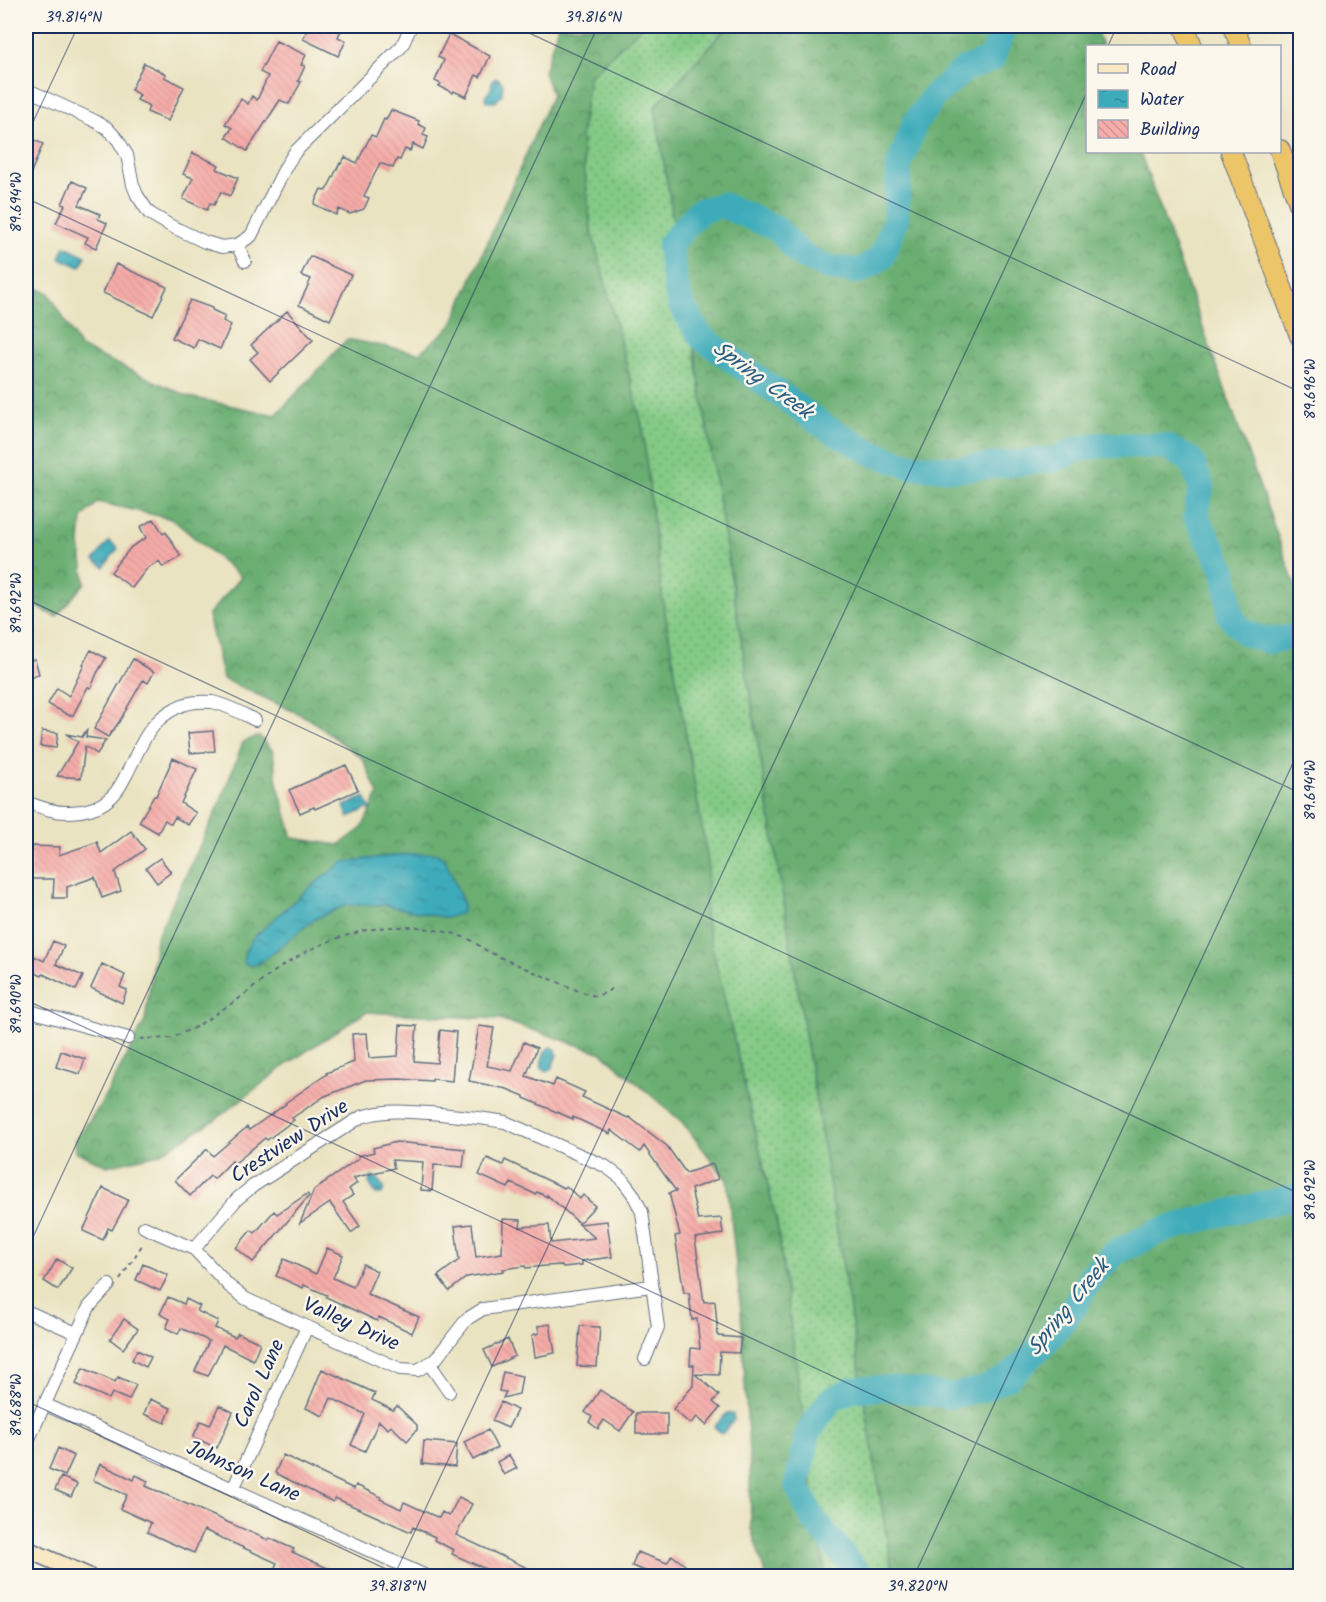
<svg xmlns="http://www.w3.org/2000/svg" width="1326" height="1602" viewBox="0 0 1326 1602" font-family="Kalam,sans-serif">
	<defs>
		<pattern id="grass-dots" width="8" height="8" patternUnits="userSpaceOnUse" patternTransform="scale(1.5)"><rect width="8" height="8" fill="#83ca85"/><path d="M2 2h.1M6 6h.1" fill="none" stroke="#6aa470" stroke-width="1.8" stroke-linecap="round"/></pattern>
		<pattern id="forest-crowns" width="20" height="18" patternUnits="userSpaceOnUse" patternTransform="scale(1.5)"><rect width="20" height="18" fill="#6aae72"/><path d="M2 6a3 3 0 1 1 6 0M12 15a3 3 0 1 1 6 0" fill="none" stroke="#568e61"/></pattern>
		<pattern id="water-ripples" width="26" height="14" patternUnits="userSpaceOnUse" patternTransform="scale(1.5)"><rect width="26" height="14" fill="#3cabba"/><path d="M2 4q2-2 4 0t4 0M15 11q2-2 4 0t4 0" fill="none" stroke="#328c9a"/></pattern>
		<pattern id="building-back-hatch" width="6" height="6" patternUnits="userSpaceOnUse" patternTransform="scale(1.5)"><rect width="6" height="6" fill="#f6aca8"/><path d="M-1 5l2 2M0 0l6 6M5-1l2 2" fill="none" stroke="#d29493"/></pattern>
	</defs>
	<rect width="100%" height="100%" fill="#fbf7ec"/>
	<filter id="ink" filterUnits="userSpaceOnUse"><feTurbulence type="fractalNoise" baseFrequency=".0167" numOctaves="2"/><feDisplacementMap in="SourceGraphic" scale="12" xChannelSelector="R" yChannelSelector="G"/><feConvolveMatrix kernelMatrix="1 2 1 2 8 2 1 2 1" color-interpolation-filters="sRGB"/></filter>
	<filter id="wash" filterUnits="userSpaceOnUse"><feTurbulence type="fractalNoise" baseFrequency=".008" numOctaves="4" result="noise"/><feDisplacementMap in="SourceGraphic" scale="24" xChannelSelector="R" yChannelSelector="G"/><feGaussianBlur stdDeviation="1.35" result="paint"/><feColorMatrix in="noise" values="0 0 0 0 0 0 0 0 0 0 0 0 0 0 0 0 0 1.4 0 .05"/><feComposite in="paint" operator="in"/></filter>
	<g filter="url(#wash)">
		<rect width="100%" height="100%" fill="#eae3c1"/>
		<path fill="url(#grass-dots)" stroke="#4f7c72" stroke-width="1.5" d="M642,26H728L655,107L893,1576H824L777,1224L705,916L708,863L662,596L642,425L591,229L581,135L589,77Z"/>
		<path fill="url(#forest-crowns)" stroke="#426e68" stroke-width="1.5" d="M558,26H642L589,77L581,135L591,229L642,425L662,596L708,863L705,916L777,1224L825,1576H766L751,1529L750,1471L741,1312L727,1180L682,1122L602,1053L499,1019L366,1012L290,1062L215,1120L159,1154L107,1166L75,1151L76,1139L100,1106L145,1021L156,938L220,803L243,742L259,736L273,751L277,782L293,838L339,845L362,828L378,794L363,759L308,718L223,679L208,615L241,577L172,519L98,502L82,518L80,543L85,583L56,617L26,601V286L28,285L49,293L80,347L189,397L276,415L347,339L419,353L451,326L552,95L544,72Z
			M728,26H1095L1102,46H1088V152H1140L1300,599V1576H893L655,107Z"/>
		<path fill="url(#water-ripples)" stroke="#2c6d8c" stroke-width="1.5" d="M496,78L499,79L503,84L502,94L496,102H489L486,101L485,96L491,89L492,81Z
			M65,246L86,256L80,267L60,258Z
			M109,541L118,548L104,567L94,560Z
			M365,797L370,808L348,817L344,806Z
			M436,853L446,861L463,903L462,913L447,918L385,905H346L315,919L261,962L251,966L243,962L245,953L252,939L310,887L344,862L400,855Z
			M550,1047L556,1049L557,1055L552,1068L546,1071L542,1069C540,1062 544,1051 550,1047Z
			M371,1177L377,1178L384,1188L382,1194H376L369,1183Z
			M727,1413L733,1414L734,1420L722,1434L714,1427Z"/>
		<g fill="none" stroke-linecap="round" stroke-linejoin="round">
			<path stroke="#3cabba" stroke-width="26" d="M1004,26L992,59L965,69L934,96L915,123L899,166L896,219L881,258L860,271L830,268L801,255L776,228L722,205L699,211L670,244L673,272L680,303L701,337L824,426L872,453L911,466L959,469L1056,459L1075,450L1100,445L1165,446L1191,460L1201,486L1196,516L1225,571L1230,616L1245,633L1268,641L1300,636
				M860,1576L812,1517L797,1485L808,1433L830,1400L853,1389L890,1388L951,1396L983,1389L1009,1377L1045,1343L1074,1307L1091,1276L1115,1253L1160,1231L1224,1213L1300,1196"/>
		</g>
		<g id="blocks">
			<path fill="url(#building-back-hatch)" d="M309,26H343L338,37L346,41L338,56L303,39Z
				M449,34L490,56L480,77L476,75L466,97L454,91L453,93L439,86L441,84L435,81L444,60L438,57Z
				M276,41L306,55L301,65L305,66L298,81L301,82L289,104L280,100L247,151L226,137L232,128L225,124L241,99L248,104L252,96L257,100L268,76L260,72Z
				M144,63L166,74L164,77L184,87L168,121L147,112L149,106L137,100L140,95L131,90Z
				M391,110L419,121L418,124L426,128L423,135L428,137L423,149L413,144L410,151L405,149L400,160L397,159L393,168L380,163L364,196L369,198L364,209L350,214L339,209L336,215L314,204L321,189L326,191L340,163L341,164L345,157L357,163L371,135L376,137L384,119L386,120Z
				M26,136L43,144L26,184Z
				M193,153L219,165L217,169L238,178L230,196L221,192L214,205L210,203L207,210L183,199L193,178L183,174Z
				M72,181L87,188L79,205L100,214L98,219L107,223L96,248L85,243L88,237L56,223L65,205L62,204Z
				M310,256L351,275L330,320L299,305L311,279L301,275Z
				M116,264L167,287L153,316L103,293Z
				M190,300L212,308V310L225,316L223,321L231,325L220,349L198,339L194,348L172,338Z
				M287,311L313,340L270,381L250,359L258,352L251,345Z
				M154,519L163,534L166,532L181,557L163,567L159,561L148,567L132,588L111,572L131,547L146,538L140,527Z
				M91,650L106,658L97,673L91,688L88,687L73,715H68L48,704L57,688L69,696L84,665L83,664Z
				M35,659L39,674L26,678V661Z
				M133,659L154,672L148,683L143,680L119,722L108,737L94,729Z
				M87,729L86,737L106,740L97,754L85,746L81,778L57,776L78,742L66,734L82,737Z
				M42,731L58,733L56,748L40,746Z
				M213,731L215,751L190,753L188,733Z
				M173,758L197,769L181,803L196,813L188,825L175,817L171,824L165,820L158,833L139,822L154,796H156Z
				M346,765L358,790L315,809L314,807L300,813L289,790Z
				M131,831L145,849L115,872L121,891L102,898L95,877L67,887V898H53L54,879H30L31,846L60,847L59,855L97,842L101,853Z
				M160,858L171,872L157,883L146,868Z
				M53,941L64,946L56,964L83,976L76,990L43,974L42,976L26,969V952L44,961Z
				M102,964L125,975L120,987L127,990L122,1003L91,988Z
				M400,1025L417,1026L414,1061L437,1063L440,1030L456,1032L452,1081L432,1079V1081L400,1079L366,1080L325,1096L292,1118L294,1120L267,1140L265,1138L234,1164L232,1161L214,1179L210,1176L190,1196L175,1180L207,1149L213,1156L247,1127L249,1130L286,1104L285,1103L327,1074L326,1073L354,1062L352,1034L367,1033L369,1058L398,1056Z
				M479,1026L494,1028L487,1066L512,1071L524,1042L537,1048L526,1076L553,1086L556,1079L585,1092L582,1097L628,1118L629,1117L667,1146L686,1173L713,1164L718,1179L691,1189L698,1220L721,1218L723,1234L695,1238L704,1302L715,1301L718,1336L741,1338L739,1353L720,1352L719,1375L695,1374L719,1395L713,1402L720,1408L706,1425L697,1417L690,1424L673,1409L693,1386L694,1365H690L691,1348L700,1349L697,1319L692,1320L689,1293H684L680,1268L675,1236L680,1235L669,1193L676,1191L644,1146L640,1152L611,1130L610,1134L573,1117V1119L524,1098V1096L507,1089L469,1081Z
				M61,1051L85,1059L80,1074L56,1067Z
				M396,1142L465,1149L463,1167L434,1165L432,1191L421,1190L423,1162L392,1160L394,1168L353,1178L357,1183L349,1189L353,1195L343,1202L360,1226L351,1233L330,1203L300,1223L314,1190L359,1158L358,1156L374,1152L373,1148Z
				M487,1158L503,1165L505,1160L564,1188L566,1186L580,1199L583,1195L595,1206L579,1223L547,1195V1197L537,1192L535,1194L511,1183L508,1188L479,1175Z
				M103,1188L128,1200L112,1230L108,1228L103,1240L83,1231Z
				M307,1194L309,1196L253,1262L236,1248L251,1230L255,1233L274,1211L277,1214Z
				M503,1219L521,1220L520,1227L549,1225L551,1243L595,1238L579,1224L607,1221L612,1257L582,1261V1265L563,1267L562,1265L545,1266L526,1268L525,1266L503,1269L504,1271L467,1277L449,1291L438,1276L459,1260L455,1226L472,1224L476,1257L502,1253Z
				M327,1248L343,1255L333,1278L353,1287L363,1264L377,1271L367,1294L419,1317L412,1333L379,1317L377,1321L326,1297L327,1295L304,1285L303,1288L276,1276L284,1259L316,1274Z
				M57,1259L72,1268L58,1290L44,1281Z
				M143,1264L168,1275L160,1291L136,1280Z
				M168,1297L184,1304L186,1299L200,1306L197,1311L218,1321L215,1328L235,1337L238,1333L260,1343L253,1360L223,1345L208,1376L195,1371L209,1341L181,1328L178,1334L166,1328L170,1319L160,1314Z
				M124,1319L138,1329L123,1349L110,1339Z
				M550,1324L555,1353L535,1357L532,1335L539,1333L538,1326Z
				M580,1326L600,1327L597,1367L577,1366Z
				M508,1339L515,1356L492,1367L484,1350Z
				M137,1350L151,1357L146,1367L132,1360Z
				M83,1368L115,1382L118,1377L136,1385L129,1400L112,1393L109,1399L76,1384Z
				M322,1369L375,1393L372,1400L393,1410L397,1406L417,1425V1430L407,1441L391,1426L388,1429L379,1421L365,1451L351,1445L365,1414L331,1398L323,1416L306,1408Z
				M503,1372L522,1376L519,1394L503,1398L506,1392L499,1391Z
				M600,1390L633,1412L620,1431L604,1420L598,1429L589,1422L592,1417L585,1412Z
				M150,1399L171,1408L165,1423L144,1414Z
				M501,1402L517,1410L508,1428L492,1421Z
				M219,1405L233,1412L217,1448L193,1437L201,1421L210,1425Z
				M636,1413H667V1434H636Z
				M488,1430L497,1448L473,1460L464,1442Z
				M424,1441L457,1444L455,1467L422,1464Z
				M58,1448L74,1456L65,1476L49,1469Z
				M283,1455L354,1489L356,1485L381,1497L380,1499L401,1509L404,1502L439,1518L442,1512L449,1516L459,1497L472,1504L456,1535L545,1576H501L452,1554L454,1550L434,1540L435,1537L413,1527L411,1532L335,1498L333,1502L275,1473Z
				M509,1455L517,1468L504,1475L497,1462Z
				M100,1464L134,1480L136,1475L148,1481L146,1486L268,1540L269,1538L294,1549L292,1552L345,1576H271L277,1563L204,1530L194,1553L180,1547L147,1532L151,1523L120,1509L127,1495L93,1480Z
				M61,1477L77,1484L71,1497L55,1490Z
				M637,1552L667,1563L672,1555L686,1566L678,1576H658L632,1566Z"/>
		</g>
	</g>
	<g filter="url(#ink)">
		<use href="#blocks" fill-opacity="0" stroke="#636e81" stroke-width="1.5"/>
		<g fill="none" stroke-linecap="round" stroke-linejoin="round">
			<defs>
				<path id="minor" d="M26,89L93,120L107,128L118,140L127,155L133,185L137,195L149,213L171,226L205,242L222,247L237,245L251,236L286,166L295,152L402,46L411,26
					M237,245L245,261
					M26,802C40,807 55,813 70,812C83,812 99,808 109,799C116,794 121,785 125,777C140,750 146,723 176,708C186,702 200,701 212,702C227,705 241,713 255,720
					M26,1010L128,1038
					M144,1227L194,1249L229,1286L246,1299L400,1369L418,1370L435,1360L467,1319L483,1309L651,1286
					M194,1249L237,1199L253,1186L361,1117C388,1108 413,1112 440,1114C462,1116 483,1118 505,1122L605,1166L621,1178L633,1194L642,1212L658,1327L645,1359
					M26,1311L76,1333
					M429,1363L449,1392
					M44,1404L426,1576
					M26,1445L89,1307L109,1285
					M233,1489L307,1327"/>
				<path id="secondary" d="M26,1549L88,1576"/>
				<path id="trunk" d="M1184,26L1192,46
					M1233,26L1241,46
					M1280,150L1300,206
					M1231,152L1300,336"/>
			</defs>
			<use href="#minor" stroke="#636e81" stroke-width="14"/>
			<use href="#secondary" stroke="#636e81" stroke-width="19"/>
			<use href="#trunk" stroke="#636e81" stroke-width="22"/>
			<path stroke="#636e81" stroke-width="2" stroke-dasharray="4.5 4.5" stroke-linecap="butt" d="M140,1039L171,1038L194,1028L237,1000L282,966L309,950L335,939L366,930L389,927H418L452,933L471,940L487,951L504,959L581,992L595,996L606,993L613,987
				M120,1280L144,1242"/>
			<use href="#minor" stroke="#fff" stroke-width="12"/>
			<use href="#secondary" stroke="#f8e8c3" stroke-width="16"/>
			<use href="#trunk" stroke="#edc569" stroke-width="20"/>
		</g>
	</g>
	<path fill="none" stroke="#1b2f5e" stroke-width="1.5" stroke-opacity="0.45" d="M514,26L1300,392M1108,46L1117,26M26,137L78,26M26,198L1300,793M26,599L1300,1194M26,1000L1261,1576M26,1252L598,26M26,1401L401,1576M394,1576L1088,90M914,1576L1300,748"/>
	<g text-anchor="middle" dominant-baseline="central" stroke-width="5" stroke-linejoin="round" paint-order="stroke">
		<g font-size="21" fill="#1b2f5e" stroke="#fbf7ec">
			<text transform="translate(290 1142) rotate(-33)">Crestview Drive</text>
			<text transform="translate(351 1325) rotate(24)">Valley Drive</text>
			<text transform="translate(260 1384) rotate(-66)">Carol Lane</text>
			<text transform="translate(243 1472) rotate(24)">Johnson Lane</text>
		</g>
		<g font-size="22" font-style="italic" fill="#275a7e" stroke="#fbf7ec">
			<text transform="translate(762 381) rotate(36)">Spring Creek</text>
			<text transform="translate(1069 1308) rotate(-51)">Spring Creek</text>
		</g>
	</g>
	<rect width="1326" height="1602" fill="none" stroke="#fbf7ec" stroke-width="66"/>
	<rect x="1086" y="45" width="195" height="108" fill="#fbf7ec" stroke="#a1a7b3" stroke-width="1.5"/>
	<rect x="1098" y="64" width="30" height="9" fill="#f8e8c3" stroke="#a1a7b3" stroke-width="1.5"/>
	<text x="1140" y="75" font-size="18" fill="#1b2f5e">Road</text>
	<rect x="1098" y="90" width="30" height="18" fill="url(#water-ripples)" stroke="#a1a7b3" stroke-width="1.5"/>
	<text x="1140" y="105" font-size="18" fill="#1b2f5e">Water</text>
	<rect x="1098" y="120" width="30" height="18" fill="url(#building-back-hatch)" stroke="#a1a7b3" stroke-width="1.5"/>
	<text x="1140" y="135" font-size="18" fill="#1b2f5e">Building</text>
	<rect x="33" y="33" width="1260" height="1536" fill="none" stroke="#1b2f5e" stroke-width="2"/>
	<g font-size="15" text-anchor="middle" fill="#1b2f5e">
		<text x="74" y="22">39.814°N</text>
		<text x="594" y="22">39.816°N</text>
		<text transform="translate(16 202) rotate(-90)" y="5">89.694°W</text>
		<text transform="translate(1310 389) rotate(-90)" y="5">89.696°W</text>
		<text transform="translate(16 603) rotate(-90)" y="5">89.692°W</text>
		<text transform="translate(1310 790) rotate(-90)" y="5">89.694°W</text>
		<text transform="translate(16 1004) rotate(-90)" y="5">89.690°W</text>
		<text transform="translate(1310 1190) rotate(-90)" y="5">89.692°W</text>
		<text transform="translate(16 1405) rotate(-90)" y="5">89.688°W</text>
		<text x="398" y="1591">39.818°N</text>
		<text x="918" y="1591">39.820°N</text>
	</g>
</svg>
